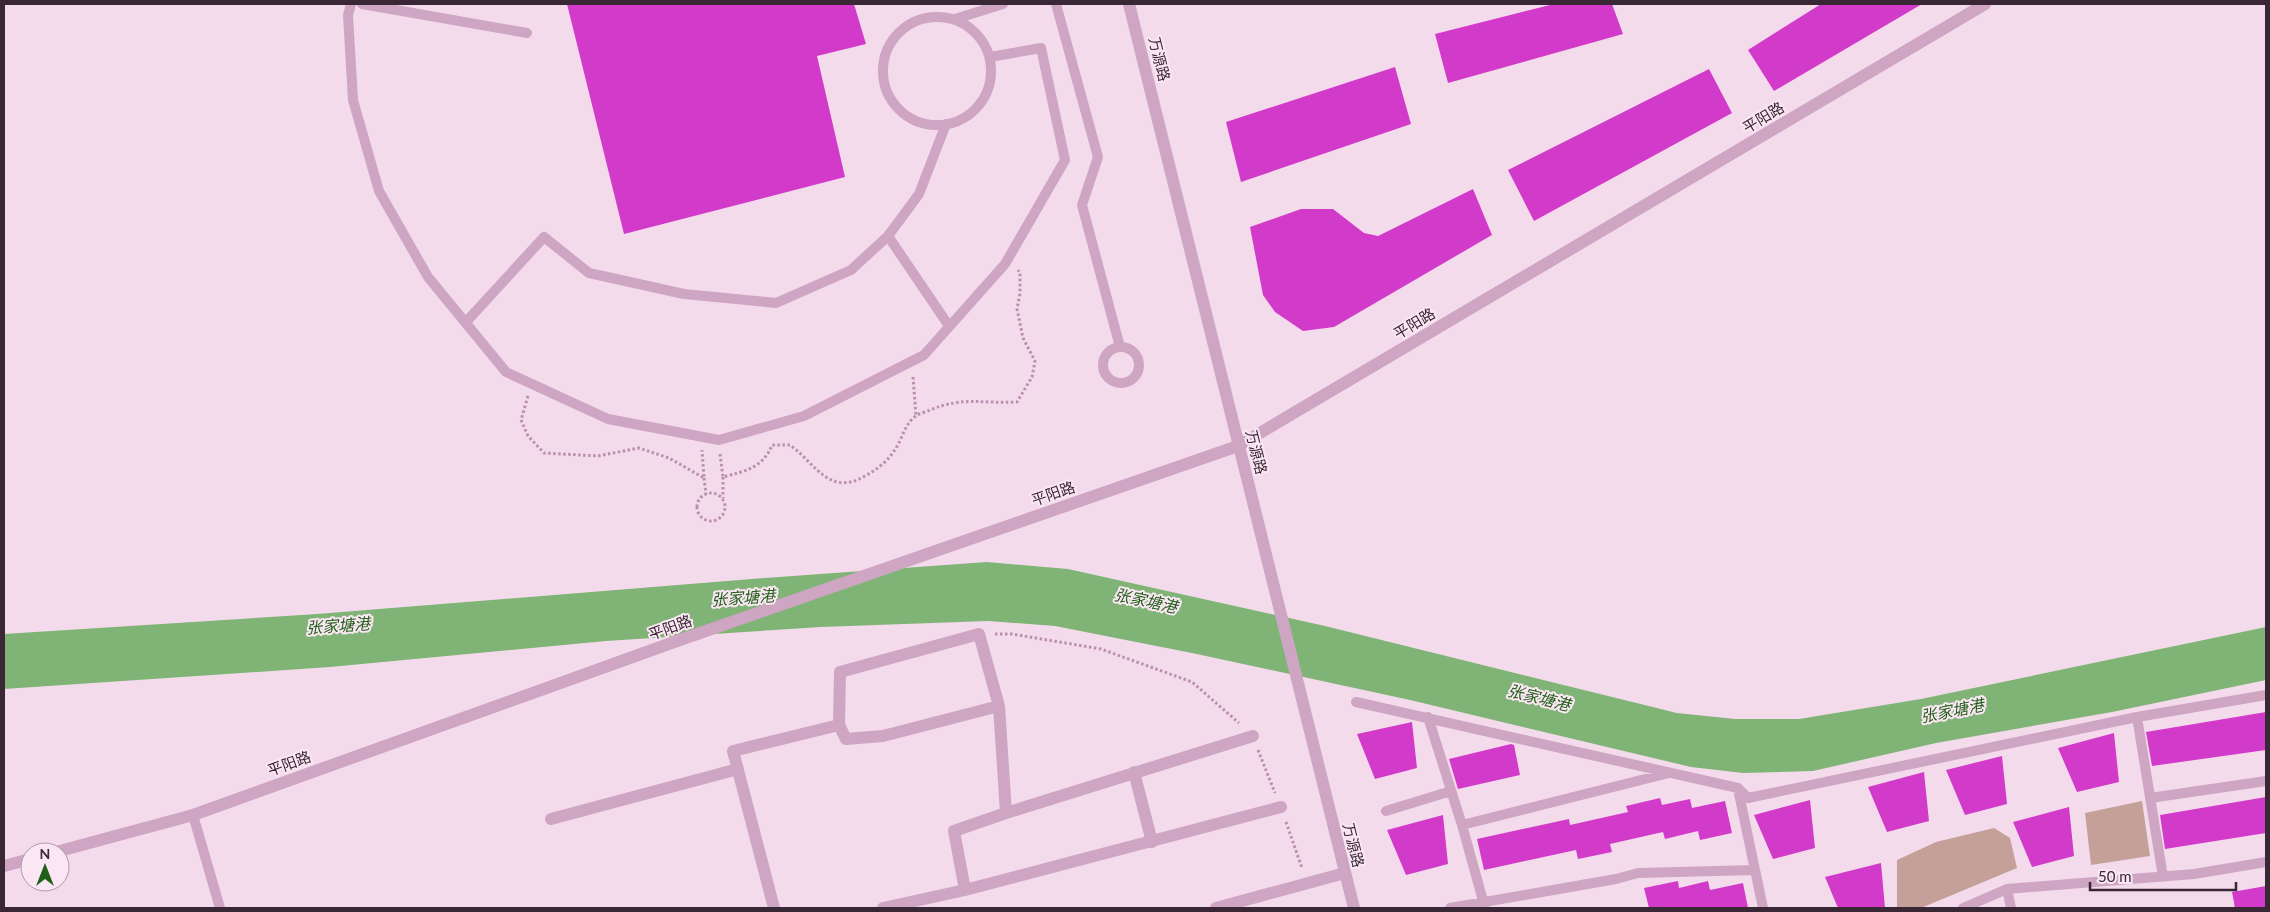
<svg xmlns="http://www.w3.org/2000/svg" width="2270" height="912" viewBox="0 0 2270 912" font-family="Lato,'Noto Sans SC',sans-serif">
	<rect width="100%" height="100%" fill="#f4dbeb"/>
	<path fill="#c5a099" d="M2142,801L2150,856L2091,865L2085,813Z
		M1994,828L2010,838L2017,868L1921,908H1897V860L1936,842Z"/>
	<path fill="#7fb476" d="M987,562L1068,569L1325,626L1677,713L1735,719H1799L1921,699L2266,627V680L2112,712L1936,743L1813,771L1743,773L1691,767L1410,700L1192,653L1055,626L988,621L821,627L606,641L330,667L4,689V634L317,614L765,578Z"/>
	<path fill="#d23bc9" d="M567,4H854L866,44L817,56L845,177L624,234Z
		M1554,4H1612L1623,34L1448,83L1435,34Z
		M1821,4H1922L1774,91L1748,50Z
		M1395,67L1411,124L1241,182L1226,122Z
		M1709,69L1732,113L1534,221L1508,170Z
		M1473,189L1492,235L1334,327L1303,331L1275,312L1263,295L1250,227L1301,209H1333L1364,233L1378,236Z
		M2266,712V750L2152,766L2146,732Z
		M1412,722L1417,768L1375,779L1357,734Z
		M2114,733L2119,782L2077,792L2058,748Z
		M1511,744L1514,745L1520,775L1458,789L1449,759Z
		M2002,756L2007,804L1965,815L1946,770Z
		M1924,772L1929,821L1887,832L1868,787Z
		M2266,797V833L2165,849L2160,815Z
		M1660,798L1662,805L1690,799L1692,808L1725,801L1732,833L1700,840L1698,831L1665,839L1663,832L1610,844L1612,852L1578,859L1576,850L1484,870L1477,839L1569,819L1570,825L1628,812L1626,806Z
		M1810,800L1815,848L1773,859L1754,815Z
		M2069,807L2074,856L2032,867L2013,822Z
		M1443,815L1448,864L1406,875L1387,830Z
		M1881,863L1885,908H1838L1825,877Z
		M1678,881L1679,888L1708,881L1710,890L1743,883L1748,908H1649L1644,888Z
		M2266,886V908H2235L2232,892Z"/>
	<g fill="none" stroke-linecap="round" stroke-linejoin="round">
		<path stroke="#ba8faf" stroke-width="3" stroke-dasharray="2.5 2.5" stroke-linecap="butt" d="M913,377L916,416
			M528,396L521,420L528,436L544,453L598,456L639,448L669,458L704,478L702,450
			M720,454L723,477C745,471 763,468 772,445H790C816,464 829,497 865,476C876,470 887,462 894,451C902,441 904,424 916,416C920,413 926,412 930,410C965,396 982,404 1017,402L1032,377L1035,361L1023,338L1017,309L1020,294V273L1018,270
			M723,477V498
			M704,478L706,494
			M697 507a14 14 0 1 1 28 0a14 14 0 1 1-28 0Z
			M995,634H1012L1101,649L1192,682L1239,723
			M1258,750L1275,793
			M1286,822L1302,868"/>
		<path stroke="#cea5c3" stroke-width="10" d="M351,4L348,15L353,100L379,191L428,277L506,372L608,419L719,440L804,416L924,355L1005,264L1065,160L1041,48L990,57
			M362,4L527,33
			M1056,4L1098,157L1082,205L1120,347
			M883 71a54 54 0 1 1 108 0a54 54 0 1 1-108 0Z
			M955,19L1003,4
			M888,236L949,326
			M466,322L544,237L589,273L684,294L776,303L851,270L888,236L919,194L946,124
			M1103 365a18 18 0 1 1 36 0a18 18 0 1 1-36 0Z
			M1356,702L1738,788L1748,798L2137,717L2266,695
			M1428,717L1462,825L1485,908
			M2137,717L2163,877
			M1738,789L1763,908
			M2150,798L2266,781
			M1386,811L1451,791
			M193,815L220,908
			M1462,825L1669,773
			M1450,908L1616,879L1638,873L1755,870
			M1963,908L2007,889
			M2011,908L2007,889L2194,874L2266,862"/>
		<path stroke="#cea5c3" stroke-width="12" d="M1129,4C1206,305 1277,607 1354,908
			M979,634L999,706L883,736L846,739L839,725L840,672Z
			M999,706L1006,813
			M1134,772L1152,842
			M551,819L738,769
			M56,852L193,815L677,641L1238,446L1985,4
			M4,866L30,859
			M965,890L1281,807
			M774,908L733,751L839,725
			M883,908L965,890L954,831L1006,813L1253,736
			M1216,908L1345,873"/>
	</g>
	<g text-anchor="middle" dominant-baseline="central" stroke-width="4" stroke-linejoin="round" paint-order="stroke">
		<g font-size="15" fill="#392736" stroke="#fbe7f4">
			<text transform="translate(1160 59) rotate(76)">万源路</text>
			<text transform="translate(1763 117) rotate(-31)">平阳路</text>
			<text transform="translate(1414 323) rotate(-31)">平阳路</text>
			<text transform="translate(1257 452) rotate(76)">万源路</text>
			<text transform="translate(1053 493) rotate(-19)">平阳路</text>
			<text transform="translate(670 627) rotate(-20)">平阳路</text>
			<text transform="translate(289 763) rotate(-20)">平阳路</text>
			<text transform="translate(1354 845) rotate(76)">万源路</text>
		</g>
		<g font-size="16" font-style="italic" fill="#205f18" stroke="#fbe7f4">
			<text transform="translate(743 597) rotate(-4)">张家塘港</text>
			<text transform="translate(1146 600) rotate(12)">张家塘港</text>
			<text transform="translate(338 625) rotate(-4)">张家塘港</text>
			<text transform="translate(1539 697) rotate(14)">张家塘港</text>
			<text transform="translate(1952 710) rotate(-11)">张家塘港</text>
		</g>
	</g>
	<rect width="2270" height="912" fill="none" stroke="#392736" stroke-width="10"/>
	<g transform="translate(45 867)"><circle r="24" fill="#fbe7f4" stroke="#ad9aa8"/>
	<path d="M0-4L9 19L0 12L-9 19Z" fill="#205f18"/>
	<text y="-8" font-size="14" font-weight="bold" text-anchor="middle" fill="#392736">N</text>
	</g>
	<path d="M2090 882v8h146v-8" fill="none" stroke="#392736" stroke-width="2.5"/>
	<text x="2098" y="882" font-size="15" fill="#392736" stroke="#fbe7f4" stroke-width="4" paint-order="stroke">50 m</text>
</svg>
